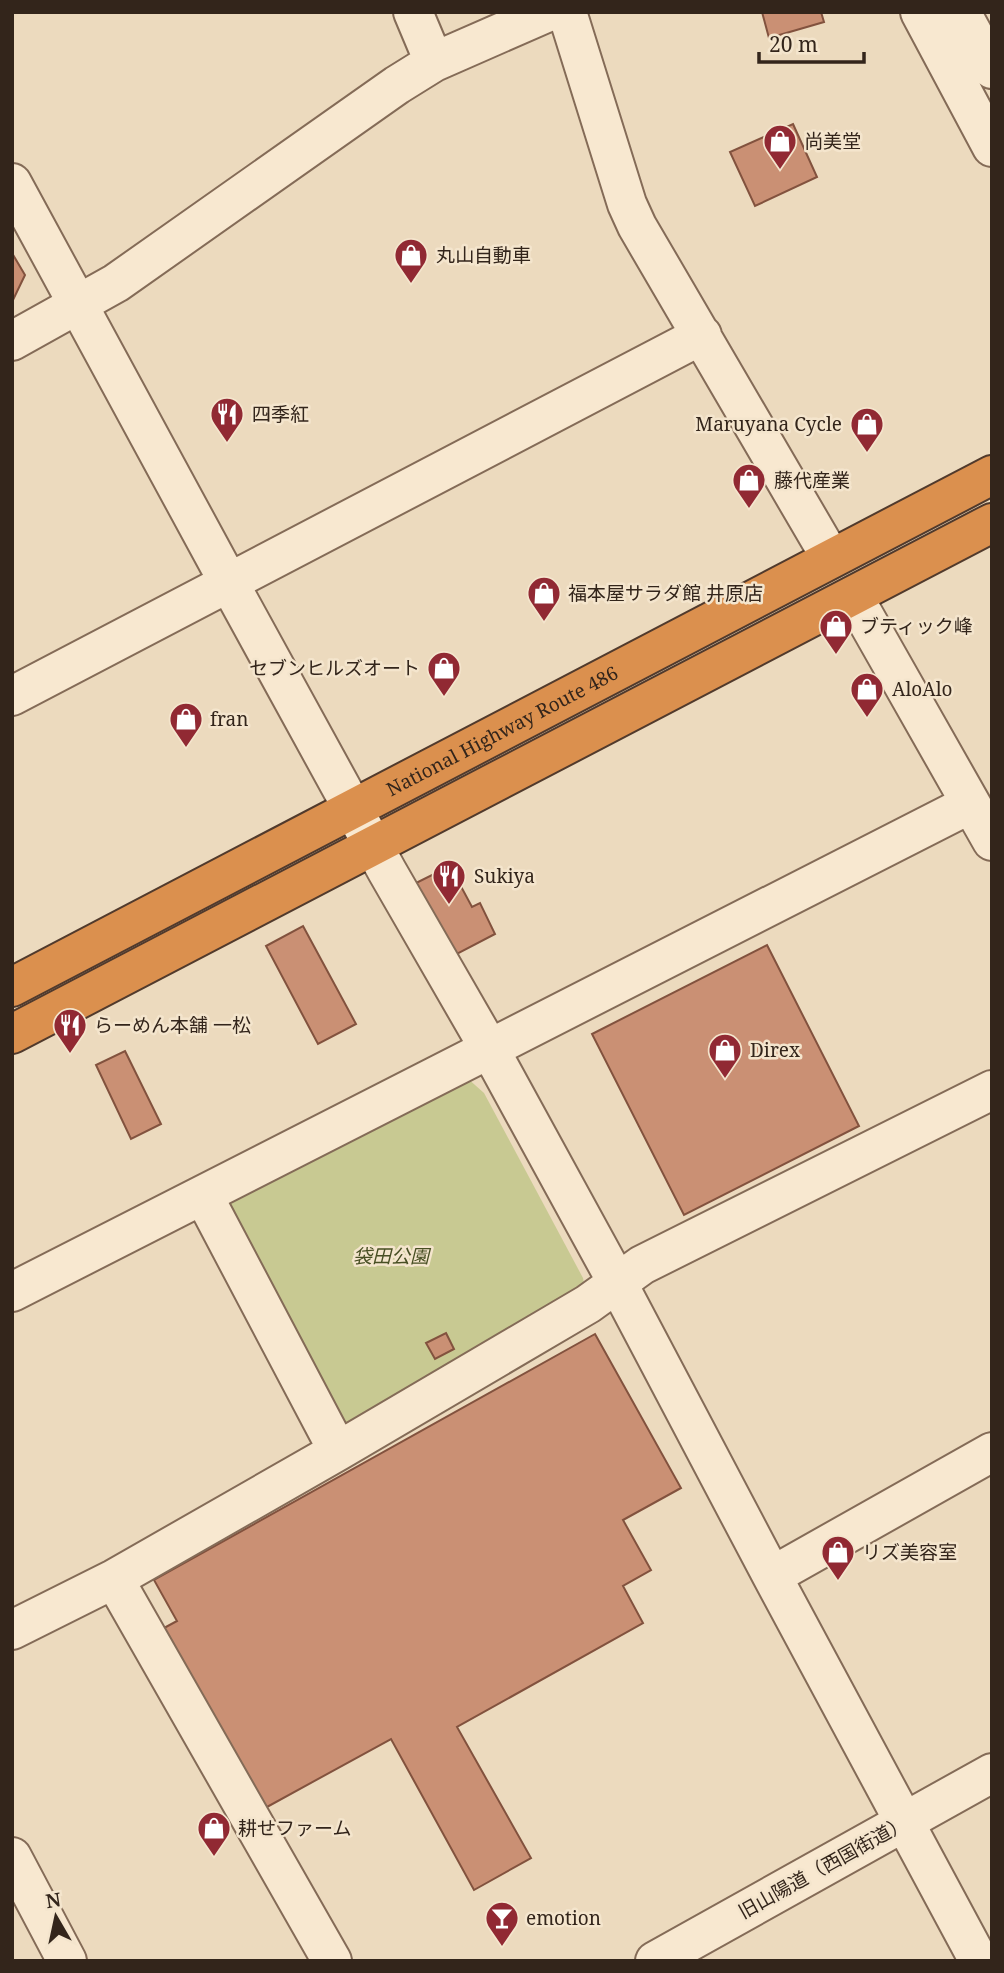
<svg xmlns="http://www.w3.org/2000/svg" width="1004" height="1973" viewBox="0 0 1004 1973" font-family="'Noto Serif','Noto Sans JP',serif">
	<rect width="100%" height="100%" fill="#ecdabe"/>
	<path fill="#c8c992" d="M466,1077L484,1093L583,1278L585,1289L351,1427L335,1424L223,1217L229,1195Z"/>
	<path fill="#ca9074" stroke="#82523e" stroke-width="2" d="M762,12H821L824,22L769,38Z
		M793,124L817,177L755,206L730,152Z
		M12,253L25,275L12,302Z
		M450,866L472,907L480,903L495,934L453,956L416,883Z
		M303,926L356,1024L318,1044L266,946Z
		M767,945L859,1126L684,1215L592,1034Z
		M125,1051L161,1124L131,1139L96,1065Z
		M446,1333L454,1349L435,1359L426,1343Z
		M595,1334L681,1488L623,1520L651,1570L623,1586L643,1623L457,1727L531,1858L474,1890L391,1739L256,1813L164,1628L177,1621L154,1580Z"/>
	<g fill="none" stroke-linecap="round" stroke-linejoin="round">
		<defs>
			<path id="minor" d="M413,12L434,62
				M567,12L627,204L637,226L831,558
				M920,12L992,147
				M961,12L992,69
				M12,183L229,583L387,871L489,1048L617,1282L772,1576L979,1961
				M12,341L116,283L397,85L434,62L548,12
				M853,596L992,841
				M12,696L702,335
				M203,1195L338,1451
				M12,1292L970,804
				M772,1576L992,1452
				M114,1579L332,1961
				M12,1630L114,1579L338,1451L588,1304L642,1265L992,1090
				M12,1857L67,1961
				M655,1961L992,1773"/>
			<g id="highway">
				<path id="s1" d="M12,987L992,475"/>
				<path d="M12,1034L992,523"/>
			</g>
		</defs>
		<use href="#minor" stroke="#846b57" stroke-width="42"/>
		<use href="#highway" stroke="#513a2c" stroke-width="42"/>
		<use href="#minor" stroke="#f8e8d0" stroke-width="38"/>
		<use href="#highway" stroke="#db904e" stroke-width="38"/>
	</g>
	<defs>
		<symbol id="shop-pin" viewBox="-11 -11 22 30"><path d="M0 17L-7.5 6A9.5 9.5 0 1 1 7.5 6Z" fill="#912933" stroke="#f4e5cd"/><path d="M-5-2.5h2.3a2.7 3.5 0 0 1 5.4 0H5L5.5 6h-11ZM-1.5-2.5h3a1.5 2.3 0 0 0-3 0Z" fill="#fff"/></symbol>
		<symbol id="restaurant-pin" viewBox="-11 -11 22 30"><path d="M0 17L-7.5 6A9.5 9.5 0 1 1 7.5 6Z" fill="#912933" stroke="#f4e5cd"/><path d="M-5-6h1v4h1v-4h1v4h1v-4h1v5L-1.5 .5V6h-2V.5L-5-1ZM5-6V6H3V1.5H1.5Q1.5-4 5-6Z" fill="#fff"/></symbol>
		<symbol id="bar-pin" viewBox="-11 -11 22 30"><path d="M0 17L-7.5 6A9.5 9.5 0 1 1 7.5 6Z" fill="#912933" stroke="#f4e5cd"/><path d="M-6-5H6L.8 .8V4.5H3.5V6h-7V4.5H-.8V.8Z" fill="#fff"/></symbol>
	</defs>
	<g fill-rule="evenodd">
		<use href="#shop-pin" x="761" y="122" width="38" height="52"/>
		<use href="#shop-pin" x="392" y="236" width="38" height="52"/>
		<use href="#restaurant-pin" x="208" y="395" width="38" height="52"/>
		<use href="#shop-pin" x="848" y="405" width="38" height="52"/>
		<use href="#shop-pin" x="730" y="461" width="38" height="52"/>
		<use href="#shop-pin" x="525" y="574" width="38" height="52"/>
		<use href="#shop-pin" x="817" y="607" width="38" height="52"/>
		<use href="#shop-pin" x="425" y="649" width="38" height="52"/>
		<use href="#shop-pin" x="848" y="670" width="38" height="52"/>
		<use href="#shop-pin" x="167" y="700" width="38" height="52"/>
		<use href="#restaurant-pin" x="430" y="857" width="38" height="52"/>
		<use href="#restaurant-pin" x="51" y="1006" width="38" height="52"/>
		<use href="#shop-pin" x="706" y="1031" width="38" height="52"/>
		<use href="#shop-pin" x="819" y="1533" width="38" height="52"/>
		<use href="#shop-pin" x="195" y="1809" width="38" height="52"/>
		<use href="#bar-pin" x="483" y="1899" width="38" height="52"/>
	</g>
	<g text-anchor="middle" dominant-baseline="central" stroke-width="5" stroke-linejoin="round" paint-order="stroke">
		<g font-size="19" fill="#33251b" stroke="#f4e5cd" text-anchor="start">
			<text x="804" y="141">尚美堂</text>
			<text x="436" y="255">丸山自動車</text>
			<text x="252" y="414">四季紅</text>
			<text x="842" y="424" text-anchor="end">Maruyana Cycle</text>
			<text x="774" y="480">藤代産業</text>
			<text x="568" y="593">福本屋サラダ館 井原店</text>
			<text x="860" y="626">ブティック峰</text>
			<text x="420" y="668" text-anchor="end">セブンヒルズオート</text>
			<text x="892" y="689">AloAlo</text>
			<text x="210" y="719">fran</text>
			<text x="474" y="876">Sukiya</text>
			<text x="94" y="1025">らーめん本舗 一松</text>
			<text x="750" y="1050">Direx</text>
			<text x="862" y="1552">リズ美容室</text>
			<text x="238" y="1828">耕せファーム</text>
			<text x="526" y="1918">emotion</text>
		</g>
		<g font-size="19" fill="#33251b" stroke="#f4e5cd">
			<text stroke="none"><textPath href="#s1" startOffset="553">National Highway Route 486</textPath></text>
			<text transform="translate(823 1867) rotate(-29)">旧山陽道（西国街道）</text>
		</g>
		<g font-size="19" font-style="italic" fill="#484f23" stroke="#f4e5cd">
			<text x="391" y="1256">袋田公園</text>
		</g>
	</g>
	<rect width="1004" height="1973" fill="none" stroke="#33251b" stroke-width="28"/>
	<g transform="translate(56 1917) rotate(351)" stroke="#f4e5cd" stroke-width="5" paint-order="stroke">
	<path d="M0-5L12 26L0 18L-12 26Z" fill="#33251b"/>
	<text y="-10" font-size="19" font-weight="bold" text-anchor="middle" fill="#33251b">N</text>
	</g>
	<path d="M759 52v10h105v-10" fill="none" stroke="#33251b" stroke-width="3.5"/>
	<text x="769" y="52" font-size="21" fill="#33251b" stroke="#f4e5cd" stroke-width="5" paint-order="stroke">20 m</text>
</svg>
